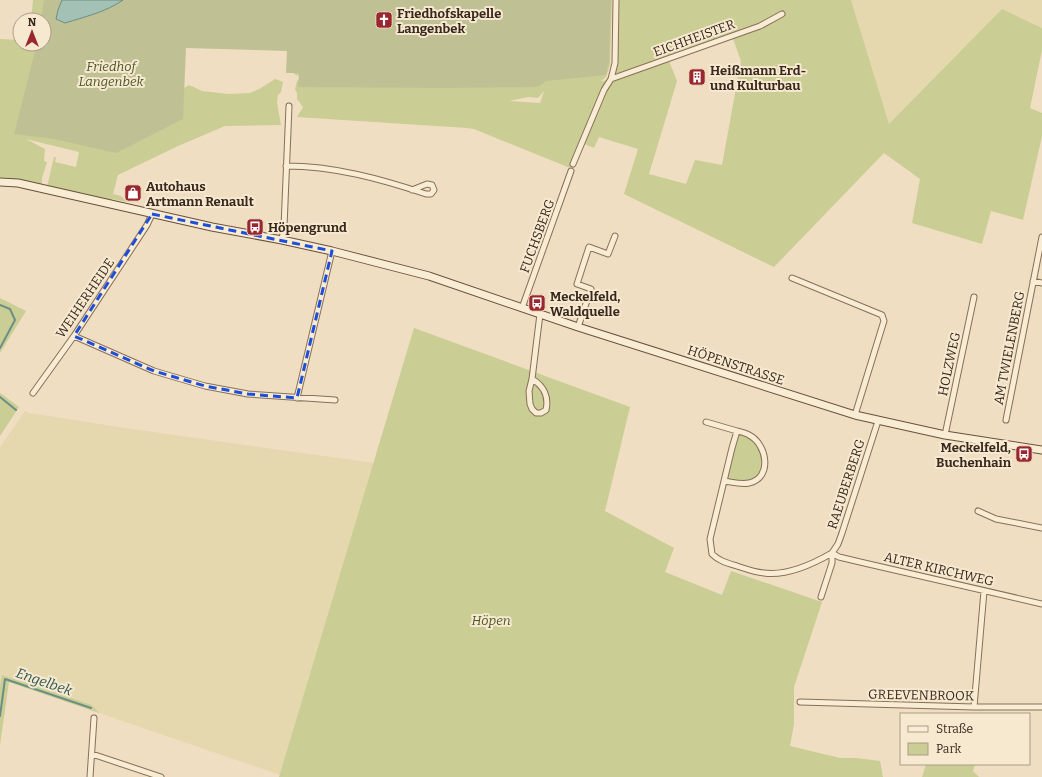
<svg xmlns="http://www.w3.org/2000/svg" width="1042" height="777" viewBox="0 0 1042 777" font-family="Bitter,serif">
	<rect width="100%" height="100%" fill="#efdec1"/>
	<path fill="#e5d8ae" d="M851,0H1042V28L1002,9L889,125Z
		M25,411L29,413L132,429L374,463L280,775L99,713L92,705L2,675L0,685V447Z"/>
	<path fill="#cacd94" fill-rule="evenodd" d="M33,0H49L177,93L189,85L202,91L228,94L250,93L261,88L275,79L283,82L281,92L278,95L277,103L281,125L225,126L178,146L118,175L113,194L121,196L127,202L112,199V201L47,187L54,157H56L55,162L76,167L79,152L26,139L45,149L44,161L47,162L42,178V186L0,182V39L20,40V44H44V20H31Z
		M602,0H612L610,65L606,77L601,81L614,80L669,61L677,81L649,174L686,184L695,160L722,165L741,61L731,33L616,74L617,62L619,0H851L889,124L1002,9L1042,28V50L1030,108L1042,113V136L1023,220L991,211L982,244L912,223L920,179L884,153L774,267L624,194L638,149L599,137L594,148L580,142L570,168L474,129L467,128L297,117L303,107L297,99V93L295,89L297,81L302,77L294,74L289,63ZM544,91L540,103L509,101L528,97L538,98Z
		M0,298L26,311L0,353Z
		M414,328L630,407L605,511L674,548L665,572L722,595L731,571L822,602L794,687V724L790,746L840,758H856L880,761L883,777H279Z
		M0,393L19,407L0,436Z
		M737,431C757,438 757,442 765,460L759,477L749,483L725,480Z
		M2,675L92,705L99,713L9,682L0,745V685Z
		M926,764H975L973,771L979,777H922Z"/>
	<path fill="#bfc194" d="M44,0H611L609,62L606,75L546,81L538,87L445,88L298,87L299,73H286L287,51L186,48L183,119L116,153L54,139L14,134L36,47L37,44H44V20H41Z"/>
	<path fill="#a4c1b6" stroke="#6a8f84" d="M62,0H123C106,12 84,17 65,23L56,19L58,10Z"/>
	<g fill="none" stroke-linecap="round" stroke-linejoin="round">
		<path stroke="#6a8f84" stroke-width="2" d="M0,305L10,309L15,320L0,348
			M0,397L16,410
			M0,716L5,679L91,708"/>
		<defs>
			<path id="street" d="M611,79L760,26L782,14
				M573,164L604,90L611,79L615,63L616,0
				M286,166C334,166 381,179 426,194H431L434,190L432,185L427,184L412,190
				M282,240L284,227L289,106
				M792,278L882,315L884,321L883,324L855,415
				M1033,281L1042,283
				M522,308L571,171
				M578,327L591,289L577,284L589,247L608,254L615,236
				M74,336L154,371L205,386L248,394L335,400
				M532,379C544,386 549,397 546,410L541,413H536L532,409L530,404L529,391L532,379L540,314
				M33,393L74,336L147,225L152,214
				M297,398L332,251
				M1006,420L1042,237
				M706,422L737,431
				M945,435L974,297
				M724,481C732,482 741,485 749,483C773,478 767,444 749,435C746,433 741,432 737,431L732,448L710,539L712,554C719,561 727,563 737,566C746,569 754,572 764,573C786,576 813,564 832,553
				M978,511L996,519L1042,528
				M832,553L839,557L860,562L1042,604
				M821,597L832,563V553L838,544L842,533L878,421
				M800,702L974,707H1042
				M974,707L984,591
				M92,754L161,777
				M90,777L94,718"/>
			<path id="secondary" d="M0,182L18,183L212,227L282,240L332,251L429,276L578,327L855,415L945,435L1042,450"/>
		</defs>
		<use href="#street" stroke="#886f58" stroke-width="7"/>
		<use href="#secondary" stroke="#6a503b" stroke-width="9"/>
		<use href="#street" stroke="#f9ecd4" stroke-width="5"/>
		<use href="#secondary" stroke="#f9ecd4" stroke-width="7"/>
	</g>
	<path fill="none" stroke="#1d4ed8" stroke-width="3" stroke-dasharray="8 5" stroke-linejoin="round" d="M152,214L332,251L297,398L248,394L205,386L154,371L74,336Z"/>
	<defs>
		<symbol id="church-square" viewBox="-11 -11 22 22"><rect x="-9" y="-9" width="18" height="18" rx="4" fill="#99272e" stroke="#f6e9d0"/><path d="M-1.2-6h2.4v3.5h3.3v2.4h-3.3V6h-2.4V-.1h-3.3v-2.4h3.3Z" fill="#fff"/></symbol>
		<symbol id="building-square" viewBox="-11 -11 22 22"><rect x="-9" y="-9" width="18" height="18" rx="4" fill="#99272e" stroke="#f6e9d0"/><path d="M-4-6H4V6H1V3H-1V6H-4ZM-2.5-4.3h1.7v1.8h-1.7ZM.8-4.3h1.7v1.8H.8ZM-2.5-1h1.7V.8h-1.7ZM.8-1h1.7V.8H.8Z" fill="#fff"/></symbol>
		<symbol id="shop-square" viewBox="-11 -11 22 22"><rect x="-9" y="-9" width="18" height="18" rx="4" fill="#99272e" stroke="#f6e9d0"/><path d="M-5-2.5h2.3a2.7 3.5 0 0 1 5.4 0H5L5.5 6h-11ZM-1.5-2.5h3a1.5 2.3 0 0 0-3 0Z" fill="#fff"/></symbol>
		<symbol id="bus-square" viewBox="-11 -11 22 22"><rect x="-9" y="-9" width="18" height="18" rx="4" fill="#99272e" stroke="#f6e9d0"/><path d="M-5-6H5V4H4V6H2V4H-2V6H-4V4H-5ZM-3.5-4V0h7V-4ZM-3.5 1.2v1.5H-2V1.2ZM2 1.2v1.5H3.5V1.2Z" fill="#fff"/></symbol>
	</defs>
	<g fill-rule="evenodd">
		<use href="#church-square" x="374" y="10" width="20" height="20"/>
		<use href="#building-square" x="687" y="67" width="20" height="20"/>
		<use href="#shop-square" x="123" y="183" width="20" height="20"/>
		<use href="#bus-square" x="245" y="217" width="20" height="20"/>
		<use href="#bus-square" x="527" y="293" width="20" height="20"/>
		<use href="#bus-square" x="1014" y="444" width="20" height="20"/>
	</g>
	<g text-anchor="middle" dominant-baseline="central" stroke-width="4" stroke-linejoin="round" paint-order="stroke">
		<g font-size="13" font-weight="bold" fill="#38281d" stroke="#f6e9d0" text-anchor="start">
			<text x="397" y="13">Friedhofskapelle<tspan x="397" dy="15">Langenbek</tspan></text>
			<text x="710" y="70">Heißmann Erd-<tspan x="710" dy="15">und Kulturbau</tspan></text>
			<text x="146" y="186">Autohaus<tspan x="146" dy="15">Artmann Renault</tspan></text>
			<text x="268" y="227">Höpengrund</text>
			<text x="550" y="296">Meckelfeld,<tspan x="550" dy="15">Waldquelle</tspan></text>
			<text x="1011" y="447" text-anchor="end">Meckelfeld,<tspan x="1011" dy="15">Buchenhain</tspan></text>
		</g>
		<g font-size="13" fill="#38281d" stroke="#f6e9d0">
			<text transform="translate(694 38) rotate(-20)">EICHHEISTER</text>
			<text transform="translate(537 236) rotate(-70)">FUCHSBERG</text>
			<text transform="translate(85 298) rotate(-56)">WEIHERHEIDE</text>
			<text transform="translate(1009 348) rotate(-79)">AM TWIELENBERG</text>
			<text transform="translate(949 364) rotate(-78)">HOLZWEG</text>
			<text transform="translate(736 365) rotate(18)">HÖPENSTRASSE</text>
			<text transform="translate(846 484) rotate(-72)">RAEUBERBERG</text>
			<text transform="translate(939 569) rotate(13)">ALTER KIRCHWEG</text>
			<text transform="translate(921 695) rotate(1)">GREEVENBROOK</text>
		</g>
		<g font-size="13" font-style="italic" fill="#4b5523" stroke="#f6e9d0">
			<text x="111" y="66">Friedhof<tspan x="111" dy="15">Langenbek</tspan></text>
			<text x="491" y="620">Höpen</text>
		</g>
		<g font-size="14" font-style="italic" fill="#2c5852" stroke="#f6e9d0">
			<text transform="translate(44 682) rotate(19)">Engelbek</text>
		</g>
	</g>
	<rect x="900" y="713" width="130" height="52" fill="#f6e9d0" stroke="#aa9c88"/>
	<rect x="908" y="726" width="20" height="6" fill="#f9ecd4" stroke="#aa9c88"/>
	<text x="936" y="733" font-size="12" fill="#38281d">Straße</text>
	<rect x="908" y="743" width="20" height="12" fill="#cacd94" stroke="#aa9c88"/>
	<text x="936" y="753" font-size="12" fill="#38281d">Park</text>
	<g transform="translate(32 32)"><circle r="19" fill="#f6e9d0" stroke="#aa9c88"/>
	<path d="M0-3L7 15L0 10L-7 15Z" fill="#99272e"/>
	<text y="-6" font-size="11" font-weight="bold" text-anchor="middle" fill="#38281d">N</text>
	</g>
</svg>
